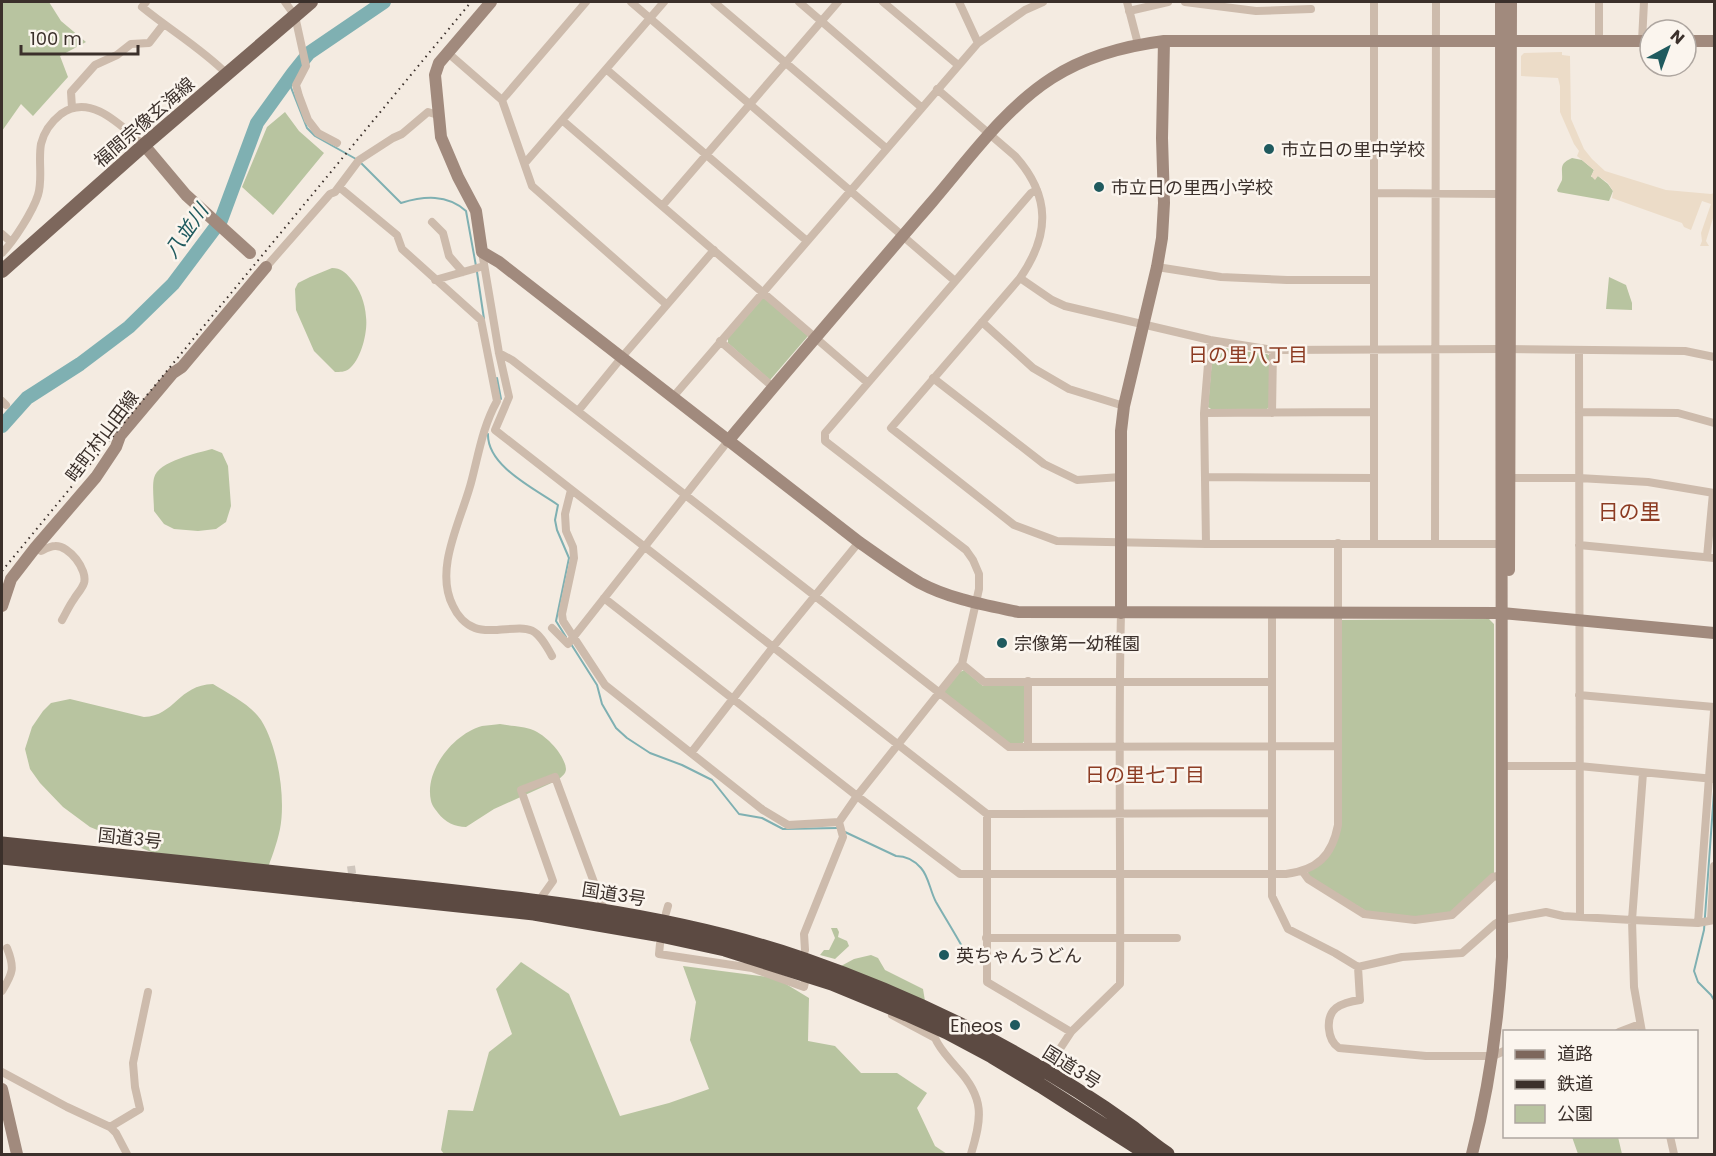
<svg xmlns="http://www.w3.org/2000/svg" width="1716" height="1156" viewBox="0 0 1716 1156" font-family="Poppins,'Noto Sans JP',sans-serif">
	<rect width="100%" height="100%" fill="#f4ebe1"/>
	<path fill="#b8c4a0" d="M2,2H49L61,21L86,42L60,56L68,77L33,116L21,104L2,131Z
		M285,112L299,131L324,153L273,215L242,187L267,127Z
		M1572,158L1582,160L1594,170L1591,177L1598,176L1608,184L1613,191L1609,201L1558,192L1557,190C1558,188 1561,182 1562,180C1563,169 1558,164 1572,158Z
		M332,268C341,268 345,272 351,279C360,289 365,303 366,317C368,332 361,360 349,369C345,372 340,372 335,372L314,351L296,310L295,289L298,283L310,277Z
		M1609,277L1626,285L1632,303V310L1606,309Z
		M762,299H766L808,336L770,380L728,343V338Z
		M1215,346L1241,351L1267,354L1270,356V406L1267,409H1211L1208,407L1213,348Z
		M212,449L222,453L228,466L231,506L226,522L216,529L198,531L174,529L164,524L154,511C154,502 152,486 154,478C158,461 198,453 212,449Z
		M1489,619L1494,624V873L1451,913L1417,917L1366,911L1308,876V872C1327,856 1335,852 1341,827V620Z
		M964,670L983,686L1023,685L1026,688L1025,740L1022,744L1009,743L945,693V690L960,672Z
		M213,684C229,694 250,704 261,720C278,747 286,798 280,829C277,844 271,859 266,873L183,865L90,827L63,807L40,783L30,769L25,749L32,727L43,711L51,703L70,699L144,717C175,716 178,685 213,684Z
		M500,724C511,726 524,726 533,730C546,735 565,755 566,769C566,774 561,777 558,780L494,809L466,827C455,827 445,822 438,813C436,810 432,806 431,801C424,771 453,734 482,726C488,725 495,725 500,724Z
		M831,928H837L839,932L838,937L847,941L849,946L835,959L820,955L824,950H829L835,938Z
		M871,955L878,958L885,970L923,989L925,1001L841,966L854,959Z
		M521,962L569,994L620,1116L669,1103L709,1089L690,1040L696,1002L683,966L776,978L809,998L808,1041L835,1046L861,1073H897L927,1093L917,1108L935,1146L947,1154H444L441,1150L448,1110L473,1111L489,1052L512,1034L496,989Z
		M1572,1137H1618L1622,1154H1578Z"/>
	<path fill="#ecdcc8" d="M1562,52V55L1570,56V57L1571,119L1584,149L1592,159L1605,171L1666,190L1711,194L1714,193V215L1706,241L1709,246H1700L1702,241L1701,233L1711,204L1702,201L1691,230L1684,227L1682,223L1612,198L1613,191L1608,183L1598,176L1595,180L1591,176L1594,170L1577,156L1579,151L1574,144L1560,112V86L1558,78L1521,76V56L1524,53Z"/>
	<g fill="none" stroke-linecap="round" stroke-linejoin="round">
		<path stroke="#7fb0b2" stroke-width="2" d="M293,73L290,85L307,128L315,136L356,159
			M361,163L401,203C424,196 447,194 466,211L476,266
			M477,272L484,319
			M497,378L501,399
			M488,434C487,466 535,489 558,505L555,520L557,530L569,558L556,621L566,637
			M571,644L597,685L602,704L616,728L627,738L650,753L682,765L712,780L739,814L762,818L783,829L837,828
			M1714,792L1704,930L1694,971L1698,982L1711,995L1714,1000V1023
			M845,832L896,856C906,856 914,860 921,868C929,877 930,891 936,902C947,921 959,940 969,959"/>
		<path stroke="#7fb0b2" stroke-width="14" d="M2,426L27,398L80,364L129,327L173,284L221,220L257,123L293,73L309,53L384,2"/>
		<path stroke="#cfc6bd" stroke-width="8" stroke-dasharray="8 4" stroke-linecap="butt" d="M351,866L356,902"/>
		<path stroke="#cdbbac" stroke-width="8" d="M146,2L142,7C170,30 201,48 227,74
			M285,2L295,16L306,66L296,85L299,96L308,120L318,133L337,143
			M631,2L955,281
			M714,2L886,148
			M799,2L921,107
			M883,2L958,65
			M959,2L978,43
			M1127,2L1138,44
			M1185,2L1256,11L1311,9
			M1374,2V543
			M1129,11L1168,2
			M1599,41V2
			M1642,41L1644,2
			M448,53L502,100L532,186L666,304
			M606,69L807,241
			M937,89L1015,156C1051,196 1050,235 1020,278L891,428L1014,525L1057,541L1206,544H1501
			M502,100L586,2
			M72,108L71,92L95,65L117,55L131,44L149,43L163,25
			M562,120L868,383
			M525,163L664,2
			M339,187L397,235L402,249L481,320L497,401C483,426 479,452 472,479C463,517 433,568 453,606C457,615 465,624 475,628C482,631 490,630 497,630C531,627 535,625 552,656
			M1374,193L1501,194
			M663,205L838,2
			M432,222L443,233L449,256L463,272
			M2,234L11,242
			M482,252L499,353L509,397L495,430L987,814L1272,813
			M2,253C14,241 33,211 38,195C43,179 38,161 41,144C44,131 51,122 61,114C91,92 122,127 144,145
			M266,267L330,194L335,192L359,160L393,138L402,134L428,112L438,115
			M1157,267L1221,277L1287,280H1374
			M1020,278L1052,300L1065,306L1210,340L1273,350L1501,349L1685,351L1714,357
			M435,280L484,266
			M982,322L1033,368L1069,389L1124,406
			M720,341L773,387
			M1579,350L1580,916
			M499,353L512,360L1009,747L1338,746
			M933,378L1044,464L1077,480L1121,477
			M673,397L978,43L1025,10L1043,2
			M2,401L6,405
			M578,411L622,357L714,250
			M1579,412L1678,413L1714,423
			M1204,413L1374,412
			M1272,413L1273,350
			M1205,477L1374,478
			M1504,478H1579L1648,482L1714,493
			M571,490L565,514L566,531L573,547L574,558L562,614L563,621L605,685L763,810L788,825L839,822
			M1435,543L1436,2
			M1206,544L1204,413L1210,340
			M1579,545L1714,558
			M35,548L41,551C45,549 50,546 55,546C69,545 88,570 84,583C82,589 77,594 74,599C69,606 66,613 62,620
			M1707,557L1713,493
			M604,598L857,796L960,874H1286C1317,870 1332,856 1338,825V543
			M1272,612V896L1288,929L1335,953L1358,967L1402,957L1462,953L1495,924L1502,920L1546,912L1563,916L1632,920L1698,923L1714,920
			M552,628L568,644L728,441
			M962,664L984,682H1272
			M1579,695L1714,707
			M1028,747V681
			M691,753L773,647L859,542
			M1501,766H1579L1714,779
			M987,814V982L1071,1032
			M839,822L857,796L962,664L979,589V574L973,560L966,550L825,441V433L1031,193L1037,190
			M1303,872L1308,879L1364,914L1415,920L1452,915L1493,877L1502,875
			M538,902L553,881L521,790L555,777L605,912
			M666,913L668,906
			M1711,920L1714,866
			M1698,923L1714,711
			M986,938H1177
			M660,944L659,954L752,968L804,987L805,982
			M805,950L804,934L843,837L839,822
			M1358,967L1360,1000C1352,1001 1343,1003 1336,1008C1325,1017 1327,1040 1339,1048L1426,1056H1493L1504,1051
			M2,991C13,973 15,968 7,948
			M892,1015L935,1038C940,1050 949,1058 957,1068C985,1098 982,1118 971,1154
			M1619,1032L1640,1024
			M1642,1032L1634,987L1632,920L1643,773
			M2,1072L67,1107L110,1127L116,1133L127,1154
			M1044,1073L1071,1032L1120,984C1121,861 1118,737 1121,613
			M110,1127L140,1109L135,1087L133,1063L148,992
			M1670,1136L1674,1154"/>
		<path stroke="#a18a7d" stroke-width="12" d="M491,2L439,63L435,75L441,137L458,177L476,211L482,252L499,262L859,542C879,556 899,571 920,583C950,599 985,605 1018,612L1502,613L1714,633
			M1686,41H1714
			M144,145L186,195L250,253
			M728,441C795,361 864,281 932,202C968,160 1005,108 1052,78C1086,56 1124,46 1164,41H1650
			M1509,570L1511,2
			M2,606L11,579L35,548L96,477L116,447L120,436L173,373L182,367L266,267
			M1121,613V431L1124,406L1157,267L1162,238L1164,203L1162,138L1164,41
			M2,1089L17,1154
			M1472,1154C1489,1089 1498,1025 1502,957L1501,2"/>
		<path stroke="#7d675c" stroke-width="14" d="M2,271L144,145L311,2"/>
		<path stroke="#5c4a42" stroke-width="15" d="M2,844C124,856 247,870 369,883C516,898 665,912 805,960C918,999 1035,1057 1133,1128C1144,1137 1155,1146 1167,1154
			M2,857L534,913L656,934L725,949L832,983L907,1014L947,1032L992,1056L1040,1085L1148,1154"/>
		<path stroke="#3b302b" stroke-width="2" stroke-dasharray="1.5 4.5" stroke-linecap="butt" d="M2,571L471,2"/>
	</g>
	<g fill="#1f5a5e" stroke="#fbf5ee" stroke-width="2">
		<circle cx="1269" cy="149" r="6"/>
		<circle cx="1099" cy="187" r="6"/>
		<circle cx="1002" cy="643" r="6"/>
		<circle cx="944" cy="955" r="6"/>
		<circle cx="1015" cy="1025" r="6"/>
	</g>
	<g text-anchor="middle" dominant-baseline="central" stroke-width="5" stroke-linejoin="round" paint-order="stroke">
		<g font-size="18" fill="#3b302b" stroke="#fbf5ee">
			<text transform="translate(144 122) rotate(-41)">福間宗像玄海線</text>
			<text transform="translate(102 436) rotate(-53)">畦町村山田線</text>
			<text transform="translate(130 838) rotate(6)">国道3号</text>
			<text transform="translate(614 894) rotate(9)">国道3号</text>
			<text transform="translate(1072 1067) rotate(32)">国道3号</text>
		</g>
		<g font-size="18" fill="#3b302b" stroke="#fbf5ee" text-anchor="start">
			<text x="1281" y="149">市立日の里中学校</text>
			<text x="1111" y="187">市立日の里西小学校</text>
			<text x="1014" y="643">宗像第一幼稚園</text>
			<text x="956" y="955">英ちゃんうどん</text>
			<text x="1003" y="1025" text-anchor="end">Eneos</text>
		</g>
		<g font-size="20" font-style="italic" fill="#1f5a5e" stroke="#fbf5ee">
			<text transform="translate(186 231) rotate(-55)">八並川</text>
		</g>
		<g font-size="20" fill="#8c3b22" stroke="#fbf5ee">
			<text x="1248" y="355">日の里八丁目</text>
			<text x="1145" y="775">日の里七丁目</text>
		</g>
		<g font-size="21" fill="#8c3b22" stroke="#fbf5ee">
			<text x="1629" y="511">日の里</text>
		</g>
	</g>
	<rect width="1716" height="1156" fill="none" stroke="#3b302b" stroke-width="6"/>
	<rect x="1503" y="1030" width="195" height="108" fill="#fbf5ee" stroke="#aea6a0" stroke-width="1.5"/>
	<rect x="1515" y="1050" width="30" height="9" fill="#7d675c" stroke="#aea6a0" stroke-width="1.5"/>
	<text x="1557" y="1060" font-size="18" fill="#3b302b">道路</text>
	<rect x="1515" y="1080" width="30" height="9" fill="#3b302b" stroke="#aea6a0" stroke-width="1.5"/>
	<text x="1557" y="1090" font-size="18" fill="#3b302b">鉄道</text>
	<rect x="1515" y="1105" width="30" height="18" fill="#b8c4a0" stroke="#aea6a0" stroke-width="1.5"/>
	<text x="1557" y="1120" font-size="18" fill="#3b302b">公園</text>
	<g transform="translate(1668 48) rotate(41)"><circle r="28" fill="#fbf5ee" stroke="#aea6a0" stroke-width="1.5"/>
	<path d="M0-4.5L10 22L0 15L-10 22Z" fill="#1f5a5e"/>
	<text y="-9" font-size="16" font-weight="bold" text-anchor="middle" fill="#3b302b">N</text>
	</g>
	<path d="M21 45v9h117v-9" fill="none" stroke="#3b302b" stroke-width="3"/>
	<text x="30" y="45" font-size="18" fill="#3b302b" stroke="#fbf5ee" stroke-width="4.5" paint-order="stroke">100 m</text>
</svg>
